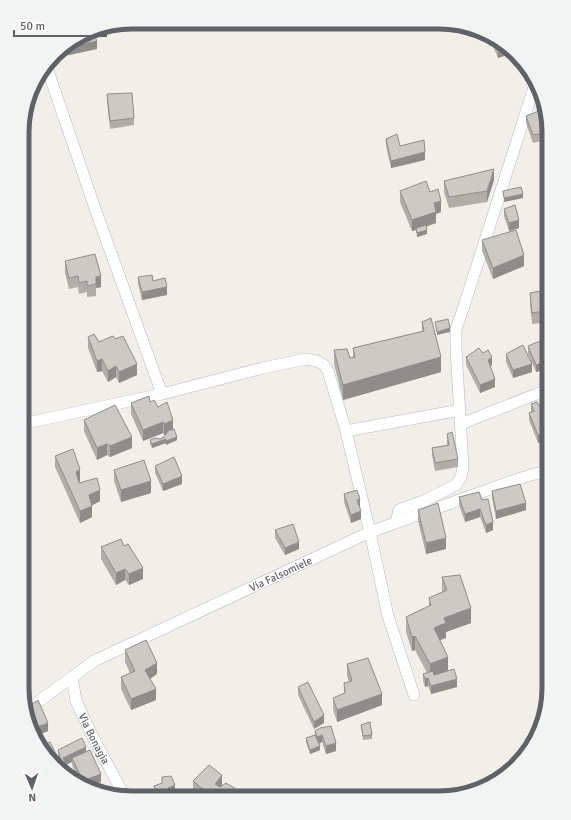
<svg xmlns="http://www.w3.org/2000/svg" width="571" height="820" viewBox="0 0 571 820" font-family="Signika,sans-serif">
	<rect width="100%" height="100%" fill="#f1efe8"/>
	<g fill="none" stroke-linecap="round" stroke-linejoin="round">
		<defs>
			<g id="minor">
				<path d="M46,65L98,217L162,394"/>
				<path d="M22,424L162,394L263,368L306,359L317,361L324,365L328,371L346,431L370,532L388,616L414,695"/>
				<path d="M461,424L549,389"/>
				<path d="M346,431L460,410"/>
				<path d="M396,522L399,510L426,500L456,485L461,477L463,468L456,348V329L464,306L536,81"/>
				<path id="s1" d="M72,677L76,701L93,737L125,797"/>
				<path id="s2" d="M27,710L94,661L370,532L521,478L549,470"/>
			</g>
		</defs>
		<use href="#minor" stroke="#b5b8bc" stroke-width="12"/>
		<use href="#minor" stroke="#fff" stroke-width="11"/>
	</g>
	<path fill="#afaea9" d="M490,38L506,45L513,53L498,58L490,40Z
		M107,94L134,118V125L110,129L107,102Z
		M526,116L549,131L546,135V140L533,143L526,123Z
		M386,139L400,146L425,160L391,168L386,146Z
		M494,180L487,202L449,208L444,192V181Z
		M400,191L430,192L441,212L436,214V223L426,226L427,234L417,237L416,230L412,231L400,202Z
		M504,209L519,228L509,231L504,216Z
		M482,240L524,266L493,279L482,251Z
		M65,261L101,287L96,288V296L87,297V292L79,294L78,287L69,289L65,273Z
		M138,277L153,281L167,295L142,300L138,284Z
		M549,283V322L532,324L530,304V293L540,291V284Z
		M422,322L441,372L343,400L334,364V350L350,358L353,357V348L422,331Z
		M88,337L99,342L137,375L119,383L116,377L108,382L102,371L97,372L88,348Z
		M549,341V368L536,372L528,354V346Z
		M483,353L492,365L490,366L495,387L480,393L466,365V357Z
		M506,354L532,372L513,378L506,362Z
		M150,402L173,430L177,440L166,445V443L152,448L150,444V440L160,439L164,437L166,435H164L163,433L143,441L131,414V403Z
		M531,404L540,407L549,420V440L538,443L529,420V413L531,412Z
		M84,420L132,448L110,457L107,455L97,460L84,431Z
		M447,434L458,459V467L435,471L432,455V448L447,445Z
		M55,456L80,481L78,482L79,483L100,501L92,505V517L80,523L55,467Z
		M155,466L182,484L163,491L155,473Z
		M114,470L151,493L121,502L114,481Z
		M492,491L526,510L496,519L492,498Z
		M479,492L493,530L486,533L480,517L465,522L459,505V497Z
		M344,494L360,507H359L361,519L351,523L344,502Z
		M418,510L446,549L426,554L418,521Z
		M275,530L299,549L285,555L275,538Z
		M124,546L143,579L129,585L125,580L116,585L101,559V547Z
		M442,577L471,623L446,632V638L440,640L448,671L457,687L431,694L428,686L425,687L423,681V674L427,673L415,650L412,651L406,632V617L429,606V598L442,592Z
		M125,650L157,674L150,679L156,700L131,710L121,689V677L130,673L125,662Z
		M347,664L382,705L337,722L333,709V698L344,693V683L349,682L347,675Z
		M298,687L324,723L314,729L298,695Z
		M27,708L48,731L35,736L31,727Z
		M361,725L372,735V739L363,740Z
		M320,728L336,751L326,754L322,742L319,744L320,750L310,754L306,742V738L315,735V731Z
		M41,746L58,758V750L86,751L101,782L89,786L80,783L72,765V762L66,765L68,777Z
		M193,781L222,785L236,797L196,794L193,792Z
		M154,786L175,796L172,797H154Z"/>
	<path fill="#8f8d8a" d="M97,41V49L56,58V53L59,49Z
		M508,47L513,53L498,58V50Z
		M548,126L549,134L546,135L545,127Z
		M425,152V160L391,168V161Z
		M494,169V180L487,202V191Z
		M523,194V198L504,202V198Z
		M441,201V212L436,214V223L417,230L416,228V230L412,231V220L434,203Z
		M519,220V228L509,231V223Z
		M427,230V234L417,237V233Z
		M524,255V266L493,279V268Z
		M101,276V287L96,288V277Z
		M167,287V295L142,300V292Z
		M450,328V332L437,335V332Z
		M441,357V372L343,400V385Z
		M492,357V365L488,368V360Z
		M102,359V371L97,372V361Z
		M549,360V368L536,372V365Z
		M137,364V375L119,383V372Z
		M532,364V372L513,378V370Z
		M116,366V377L108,382V371Z
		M495,379V387L480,393V385Z
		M173,420V432L164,435V424Z
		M163,422V433L143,441V430Z
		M549,433V440L538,443V435Z
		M132,437V448L110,457V446Z
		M177,437V440L166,445V441Z
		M166,439V443L152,448V444Z
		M107,444V455L97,460V448Z
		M80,469V481L76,484V472Z
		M182,476V484L163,491V484Z
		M151,481V493L121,502V490Z
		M100,490V501L89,507V495Z
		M360,499V507L357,508V500Z
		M526,503V510L496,519V511Z
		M92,506V517L80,523V511Z
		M480,509V517L465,522V514Z
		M361,511V519L351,523V515Z
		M493,522V530L486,533V525Z
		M446,538V549L426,554V543Z
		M299,542V549L285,555V548Z
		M143,568V579L129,585V574Z
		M125,569V580L116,585V573Z
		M471,608V623L446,632V638L434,642V628L444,618Z
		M415,636V650L412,651V637Z
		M448,657V672L430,679V664Z
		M157,663V674L145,682V670Z
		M428,678V686L425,687V679Z
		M457,679V687L431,694V686Z
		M156,689V700L131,710V699Z
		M382,694V705L337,722V710Z
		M324,715V723L314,729V722Z
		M48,723V731L35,736V728Z
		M322,735V742L317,744V737Z
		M336,743V751L326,754V746Z
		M320,746V750L310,754V750Z
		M86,747V755L72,758V762L63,766V758Z
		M68,770V777L64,772Z
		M101,774V782L89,786L83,784V781Z
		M222,775V787L215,795V784Z
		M175,785V796L172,797H168V788Z
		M236,789V797H229Z"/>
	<path fill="#cccac5" stroke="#8f8d8a" d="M92,31L97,41L59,49L90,32Z
		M493,39L506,45L508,47L498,50Z
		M132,93L134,118L110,121L107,94Z
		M544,109L548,126L545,127L546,133L533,135L526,116Z
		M397,134L400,146L424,140L425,152L391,161L386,139Z
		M494,169L487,191L449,197L444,181Z
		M426,181L430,192L438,189L441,201L434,203L436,212L412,220L400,191Z
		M521,187L523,194L504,198L503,191Z
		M515,205L519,220L509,223L504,209Z
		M426,225L427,230L417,233L416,228Z
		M516,230L524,255L493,268L482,240Z
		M95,254L101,276L96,277V284L87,286V281L79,283L78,276L69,278L65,261Z
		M152,275L153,281L165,278L167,287L142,292L138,277Z
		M549,283V310L532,313L530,293L541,291L540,284Z
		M431,318L441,357L343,385L334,350L347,349L350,358L355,357L353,348L424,331L422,322Z
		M448,319L450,328L437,332L435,322Z
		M94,334L99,342L113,336L115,339L123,336L137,364L119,372L116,366L108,371L102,359L97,361L88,337Z
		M547,338L549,341V360L536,365L528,346Z
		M523,345L532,364L513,370L506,354Z
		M479,348L483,353L488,350L492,357L488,360L495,379L480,385L466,357Z
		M149,396L150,402L154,400L158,407L167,402L173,420L164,424L163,422L143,430L131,403Z
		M537,402L540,407H544L549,420V433L538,435L529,413L534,411L531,404Z
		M115,405L132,437L110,446L107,444L97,448L84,420Z
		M174,429L177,437L166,441V439L152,444L150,440L155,438L160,439L164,437L168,431Z
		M452,432L458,459L435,463L432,448L449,445L447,434Z
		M73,449L80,469L76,472L79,483L97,478L100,490L89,495L92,506L80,511L55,456Z
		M174,457L182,476L163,484L155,466Z
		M144,460L151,481L121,490L114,470Z
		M520,484L526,503L496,511L492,491Z
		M357,490L360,499L357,500L361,511L351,515L344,494Z
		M479,492L482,500L488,499L493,522L486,525L480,509L465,514L459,497Z
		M438,503L446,538L426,543L418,510Z
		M293,524L299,542L285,548L275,530Z
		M121,539L124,546L128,544L143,568L129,574L125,569L116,573L101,547Z
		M460,575L471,608L444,618L446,623L434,628L448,657L430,664L415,636L412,637L406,617L431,605L429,598L447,590L442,577Z
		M146,640L157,663L145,670L156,689L131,699L121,677L135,671L125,650Z
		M368,658L382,694L337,710L333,698L345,693L344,683L352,681L347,664Z
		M454,669L457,679L431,686L428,678L425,679L423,674L433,671L434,675Z
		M308,682L324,715L314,722L298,687Z
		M38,700L48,723L35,728L30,717L32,716L27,708Z
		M370,722L372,735L363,736L361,725Z
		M331,726L336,743L326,746L322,735L317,737L315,731L320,728Z
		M315,735L320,746L310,750L306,738Z
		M82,738L86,747L63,758L68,770L64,772L61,767L63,766L58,750Z
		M50,742L62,766L60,767L41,746Z
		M90,750L101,774L83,781L72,758Z
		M209,765L222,775L215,784L220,787L226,783L236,789L229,797H190L204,790L193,781Z
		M171,776L175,785L168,788L170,797H158L154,786L162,783V777Z"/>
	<g text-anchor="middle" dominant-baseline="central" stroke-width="3" stroke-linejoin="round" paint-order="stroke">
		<g font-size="11" fill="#5f6368" stroke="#fff">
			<text stroke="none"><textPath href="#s2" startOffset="289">Via Falsomiele</textPath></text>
			<text stroke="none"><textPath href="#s1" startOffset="66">Via Bonagia</textPath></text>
		</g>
	</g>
	<path d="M0 0H571V820H0ZM132 29H439A103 103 0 0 1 542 132V688A103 103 0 0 1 439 791H132A103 103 0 0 1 29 688V132A103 103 0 0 1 132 29Z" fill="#f2f3f3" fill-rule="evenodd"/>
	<path fill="none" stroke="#5f6368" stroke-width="5" d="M132 29H439A103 103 0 0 1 542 132V688A103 103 0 0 1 439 791H132A103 103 0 0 1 29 688V132A103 103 0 0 1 132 29Z"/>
	<g transform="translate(32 788) rotate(178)" stroke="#ffffff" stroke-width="3" paint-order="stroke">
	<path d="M0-3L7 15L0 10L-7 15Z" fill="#5f6368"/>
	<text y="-6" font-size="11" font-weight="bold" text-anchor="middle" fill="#5f6368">N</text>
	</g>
	<path d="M14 30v6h92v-6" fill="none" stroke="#5f6368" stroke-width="2"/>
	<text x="20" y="30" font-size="12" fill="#5f6368" stroke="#ffffff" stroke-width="3" paint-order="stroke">50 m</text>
</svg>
